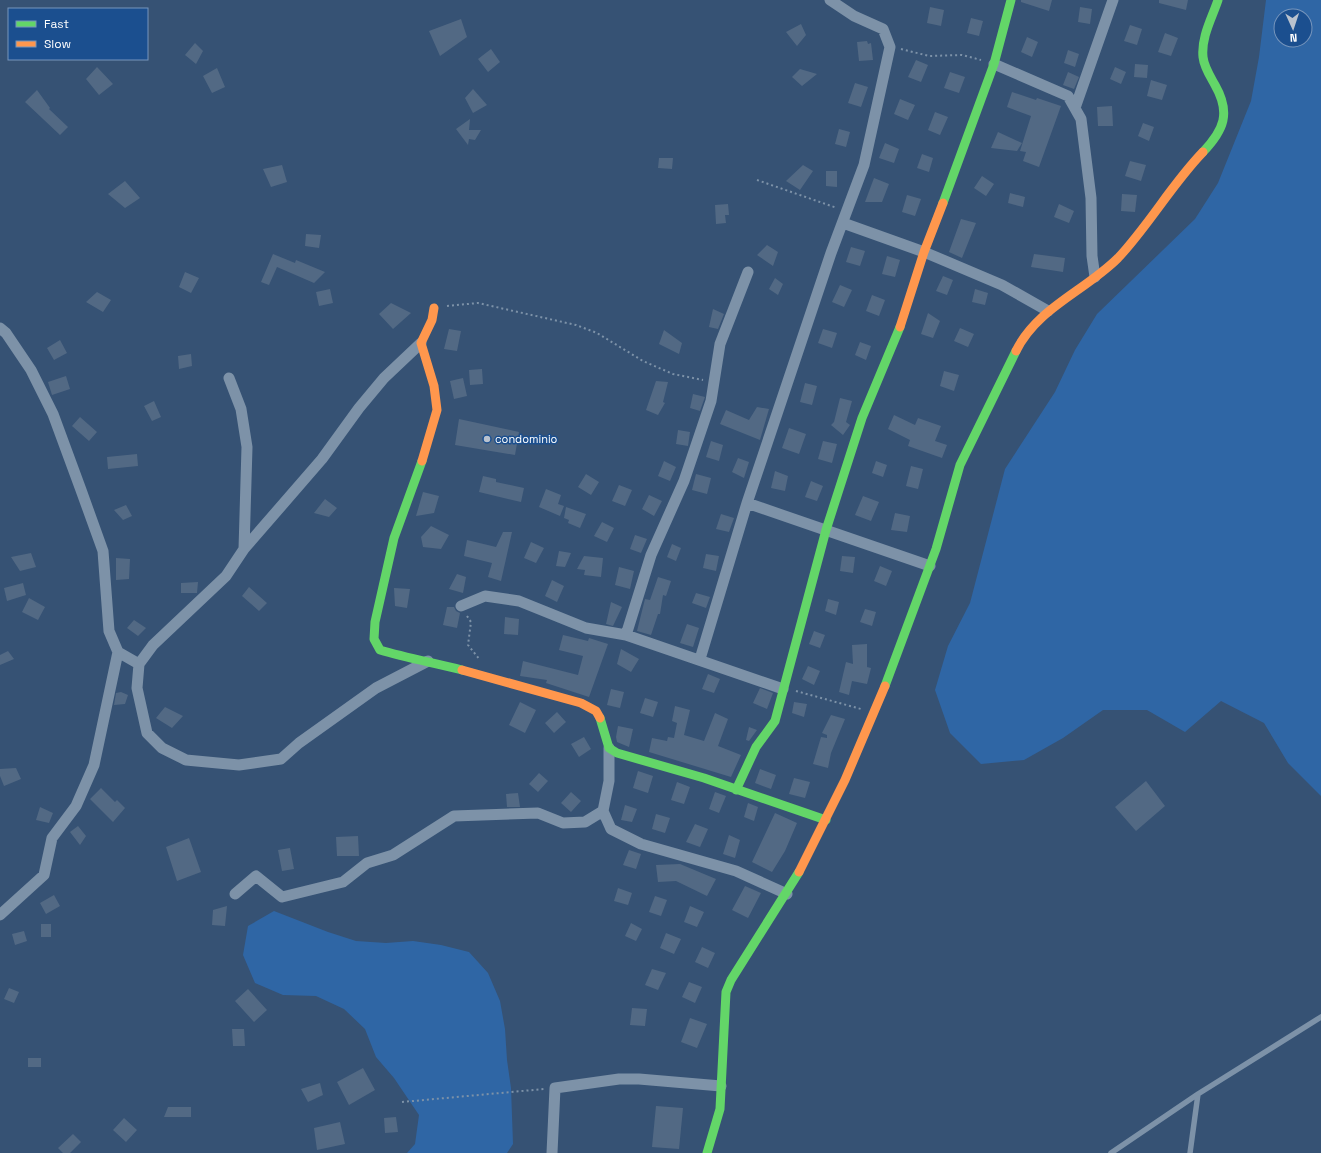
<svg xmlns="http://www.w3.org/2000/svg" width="1321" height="1153" viewBox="0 0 1321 1153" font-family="'Space Grotesk',sans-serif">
	<rect width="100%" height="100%" fill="#365274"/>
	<path fill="#2f66a5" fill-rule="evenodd" d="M1266,0H1321V796L1288,763L1264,723L1221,701L1185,732L1147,710H1103L1063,738L1024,760L981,764L950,733L935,690L948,646L970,603L1005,469L1055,392L1075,350L1097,314L1195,219L1218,183L1251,101L1259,57ZM1281,16H1305V40H1281Z
		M274,911L328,932L356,941L386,943L413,941L441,945L469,952L488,973L500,1001L505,1029L507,1060L511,1088L513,1144L507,1153H407L415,1144L419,1115L394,1078L376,1057L365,1029L344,1009L316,996L283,995L255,983L243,955L248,926Z"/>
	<path fill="#526984" d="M1021,0H1052L1049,11L1021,2Z
		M1159,0H1188L1186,10L1159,3Z
		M930,7L944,10L941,26L927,23Z
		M1080,7L1092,9L1090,24L1078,22Z
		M971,18L983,21L979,36L967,33Z
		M461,19L467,37L440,56L429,31Z
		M801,24L806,35L797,46L786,32Z
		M1130,25L1142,29L1137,45L1124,41Z
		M1165,33L1178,38L1171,56L1158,52Z
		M1027,37L1038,42L1032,57L1021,52Z
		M867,41L868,44L871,43L873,60L859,61L857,42Z
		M195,43L203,51L196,64L185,55Z
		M491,49L500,62L488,72L478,59Z
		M1068,50L1079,54L1075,67L1064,63Z
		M916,60L928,65L921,82L908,77Z
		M1135,64L1148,65L1147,78L1134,77Z
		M97,67L113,84L99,95L86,79Z
		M1115,67L1126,72L1121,84L1110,79Z
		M217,68L225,87L212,93L203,76Z
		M800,69L817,74L802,86L792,77Z
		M950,72L965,77L959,93L944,88Z
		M1068,72L1079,77L1074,89L1063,85Z
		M1151,80L1167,85L1162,100L1147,96Z
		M855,83L868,87L861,107L848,103Z
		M473,89L487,105L473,113L465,98Z
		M37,90L50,108L49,109L68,127L60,135L25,102Z
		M1012,92L1036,100L1037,98L1061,106L1039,167L1023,161L1026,152L1020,151L1031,116L1007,107Z
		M900,99L915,105L908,120L894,114Z
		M1112,106L1113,126H1098L1097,107Z
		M935,112L948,117L940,135L928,130Z
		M470,119L469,130H481L475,140L469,139L468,145L456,129Z
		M1143,123L1154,127L1149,141L1138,136Z
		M839,129L850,132L846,147L835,144Z
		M998,132L1022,143L1017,151L991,148Z
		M885,143L899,149L894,163L879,158Z
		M922,154L933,158L929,172L917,168Z
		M659,158H673L672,169L658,168Z
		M1130,161L1146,165L1141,181L1125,176Z
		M282,165L287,182L271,187L263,169Z
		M803,165L813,171L800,190L786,181Z
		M826,171H837V187L826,186Z
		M982,176L994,184L986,196L974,188Z
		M874,178L889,184L882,202H865Z
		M125,181L140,198L125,208L108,194Z
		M1010,193L1025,197L1023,207L1008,203Z
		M1122,194L1137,195L1135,212L1121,211Z
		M907,195L921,199L915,216L902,212Z
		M728,204L729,215H725L726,223L716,224L715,205Z
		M1059,204L1074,211L1069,223L1054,217Z
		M961,219L976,223L962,258L949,252Z
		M306,234L321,235L319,248L305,246Z
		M767,245L778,252L773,266L757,255Z
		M851,247L865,251L860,266L846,262Z
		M273,254L295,263L296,260L325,272L314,283L277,267L269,285L261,282Z
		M1034,254L1065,258L1063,272L1031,267Z
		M887,256L900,260L895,277L882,274Z
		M185,272L199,278L191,293L179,287Z
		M943,276L953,280L947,295L936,291Z
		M775,278L783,284L778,295L769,289Z
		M840,285L852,290L844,307L832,302Z
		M330,289L333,303L319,306L316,292Z
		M975,289L988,293L985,305L972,302Z
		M97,292L111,300L103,312L86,302Z
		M872,295L885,300L879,316L866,311Z
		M391,303L411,313L393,329L379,314Z
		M713,309L724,314L718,329L709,327Z
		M928,313L940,321L933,338L921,334Z
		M960,328L974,334L968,347L954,341Z
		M449,329L461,331L457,351L444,349Z
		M823,329L837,333L832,348L818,343Z
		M664,330L682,343L679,354L659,344Z
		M60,340L67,353L54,360L47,348Z
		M860,342L871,346L866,360L855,355Z
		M191,354L192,366L179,369L178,356Z
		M482,369L483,384L470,385L469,370Z
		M944,371L959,375L954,391L940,386Z
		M66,376L70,389L52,395L48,382Z
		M463,378L467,396L454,399L450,381Z
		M656,381L668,382L663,402L665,403L658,415L646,410Z
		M805,383L817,386L812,405L800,402Z
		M693,394L705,397L700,411L690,408Z
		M840,398L852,401L846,422L850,425L843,435L831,425L834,422Z
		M154,401L161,417L152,421L144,406Z
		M757,407L769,409L760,440L720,424L726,410L749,420Z
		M894,415L915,425L918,418L941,426L935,441L947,445L942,458L908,446L910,440L888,429Z
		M80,417L97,432L89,441L72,426Z
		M459,419L519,432L515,455L455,445Z
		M789,428L806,434L799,454L782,448Z
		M678,430L690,432L688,446L676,444Z
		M711,441L723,445L719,461L706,457Z
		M823,441L837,444L832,463L818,459Z
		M137,454L138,466L108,469L107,457Z
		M738,458L749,462L744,478L732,472Z
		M664,461L676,467L670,481L658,476Z
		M876,461L887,465L883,477L872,473Z
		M911,466L923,469L918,489L906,486Z
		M775,471L788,476L785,491L771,488Z
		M586,474L599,482L591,495L578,487Z
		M696,474L711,478L707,494L692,490Z
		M483,476L496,479V482L524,488L521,502L479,492Z
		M811,481L823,486L817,501L805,497Z
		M619,485L632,490L625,506L612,501Z
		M546,489L561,495L558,504L564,506L560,516L539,507Z
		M423,492L439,496L434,513L416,516Z
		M649,495L662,501L654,516L642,509Z
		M863,496L879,502L871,521L855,515Z
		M325,499L337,508L329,517L314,513Z
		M126,505L132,516L123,520L114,510Z
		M566,507L586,514L580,528L568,523L569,520L564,518Z
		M895,513L910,516L907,532L891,530Z
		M721,514L734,518L729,532L716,529Z
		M602,522L614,528L607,542L594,536Z
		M431,526L449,535L441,549L423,547L421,537Z
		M503,532H512L501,581L488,577L492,563L464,556L467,540L496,547Z
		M635,535L647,539L641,553L630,549Z
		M531,542L544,548L536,563L524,558Z
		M672,544L681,548L676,561L667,557Z
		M559,551L571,553L565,567L556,566Z
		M31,553L36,567L20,571L11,557Z
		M706,554L719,556L716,571L703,568Z
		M584,556L603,558L601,577L584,575L585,570L577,569Z
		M842,556L855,557L853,573L840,571Z
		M116,558L130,559L129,579L116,580Z
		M880,566L892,571L886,586L874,581Z
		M619,567L634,571L630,589L615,585Z
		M457,574L466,577L463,593L449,589Z
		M658,577L671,581L666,596L663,595L660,614H658L651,635L637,631L645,599L650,600Z
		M552,580L564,586L557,602L545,596Z
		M198,582L197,593H181V583Z
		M23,583L26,595L7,601L4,588Z
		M249,587L267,603L259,611L242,596Z
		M394,588L410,589L407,608L395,606Z
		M696,593L710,597L706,608L692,603Z
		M29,598L45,607L38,620L22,612Z
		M828,599L839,602L836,615L825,611Z
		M611,602L622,607L613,626L606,624Z
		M447,607H454L456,611L460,613L457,628L443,625Z
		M865,609L876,612L872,626L860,622Z
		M505,617L519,619L518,635L504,634Z
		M134,620L146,628L138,636L127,628Z
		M687,624L699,628L693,647L680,643Z
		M814,631L825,635L820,648L809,644Z
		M563,635L588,641L589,638L608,644L589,697L546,683L547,680L520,676L523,661L578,675L583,656L559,650Z
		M867,644V667L871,668L867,684L852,681L849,695L839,692L846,662L853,664L852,645Z
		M621,649L639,659L631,672L617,664Z
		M8,651L14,659L0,665V655Z
		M808,666L820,671L814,685L802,679Z
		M708,674L720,679L714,693L702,689Z
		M760,688L773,693L767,709L753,703Z
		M611,689L624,692L620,708L607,705Z
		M121,692L128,695L125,704L114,705L116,693Z
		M645,698L658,702L653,717L640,713Z
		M520,702L536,710L525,733L509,725Z
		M794,702L807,704L804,717L792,713Z
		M675,706L690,710L684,735L704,741L715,713L728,719L718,746L741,755L731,777L649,752L652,738L667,741L668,737L674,738L677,723L672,721Z
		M165,707L183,716L172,728L156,718Z
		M557,712L566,722L554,733L545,723Z
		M831,715L845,719L831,753L828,768L813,764L821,737L827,738V735L822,733Z
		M618,726L633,729L629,747L617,742L616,737Z
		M749,727L757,730L749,741L746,740Z
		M584,737L591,749L579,757L571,744Z
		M16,768L21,779L4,786L0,776V769Z
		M760,769L776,775L771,789L755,783Z
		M638,771L653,776L648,793L633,788Z
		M539,773L548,781L538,792L529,784Z
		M794,778L810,782L805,798L789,794Z
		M1146,781L1165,806L1136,831L1115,807Z
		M677,782L690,787L684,804L671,800Z
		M101,788L115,802L117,800L125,808L113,822L90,799Z
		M571,792L581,801L571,812L561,803Z
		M715,792L726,796L719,813L709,809Z
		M518,793L520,807H507L506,794Z
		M748,803L758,807L754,821L744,817Z
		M625,805L637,809L632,822L621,820Z
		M40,807L53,813L49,823L36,820Z
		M775,813L797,823L785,851L772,872L752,862Z
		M656,814L670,818L665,833L652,829Z
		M695,824L708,829L700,847L686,842Z
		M78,826L86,836L80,845L70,832Z
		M729,835L740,840L735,858L723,854Z
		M358,836L359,856H337L336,837Z
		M189,838L201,872L177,881L166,847Z
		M290,848L294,869L282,871L278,850Z
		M629,850L641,854L636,869L623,865Z
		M680,864L716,879L707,896L676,881L658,882L656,865Z
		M745,886L761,893L748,918L732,910Z
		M618,888L632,893L628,905L614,901Z
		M54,895L60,906L46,914L40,903Z
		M655,896L667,900L661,916L649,912Z
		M227,906L225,926L212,925L213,910Z
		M690,906L704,912L697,927L684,922Z
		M631,923L642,929L636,941L625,936Z
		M41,924H51V937H41Z
		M24,931L27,941L15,945L12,934Z
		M666,933L681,939L674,954L660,948Z
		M702,947L715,953L708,968L695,962Z
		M652,969L666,973L658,990L645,985Z
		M689,982L702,987L695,1003L682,997Z
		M9,988L19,992L14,1003L4,999Z
		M248,989L267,1010L254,1022L235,1001Z
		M632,1008L647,1009L645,1026L630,1025Z
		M690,1018L707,1024L697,1048L681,1042Z
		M232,1029H244L245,1046H233Z
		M28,1058H41V1067H28Z
		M363,1068L375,1090L349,1105L337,1082Z
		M320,1083L323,1095L308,1102L301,1089Z
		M656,1106L683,1108L679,1149L652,1147Z
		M168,1107H191V1117H164Z
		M396,1117L398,1132L385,1133L384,1118Z
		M124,1118L137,1130L126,1142L113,1130Z
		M340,1122L345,1144L317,1150L314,1128Z
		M73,1134L81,1142L70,1153H63L58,1148Z"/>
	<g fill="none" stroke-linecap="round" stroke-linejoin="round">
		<path stroke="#7d92a8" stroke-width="2" stroke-dasharray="2 3" stroke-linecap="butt" d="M901,49L929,56L962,55L981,60
			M757,180L837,208
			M447,306L478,303L576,325L597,333L643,361L673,374L703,380
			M467,616L471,622L468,645L480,660
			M796,691L861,709
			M402,1102L544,1089"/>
		<path stroke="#7d92a8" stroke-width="5.5" d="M1111,1153L1198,1094
			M1190,1153L1198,1094L1321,1017"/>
		<path stroke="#7d92a8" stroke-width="11" d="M830,0L854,16L883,29L890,47L864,165L831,253L747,503L930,566
			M994,64L1068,96L1081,119L1091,198L1092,256L1095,277
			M1075,108L1113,0
			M843,223L924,252L1002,285L1048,311
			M0,328L6,333L31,370L53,414L81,490L103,551L109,631L118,652L139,664
			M229,378L241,409L247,447L244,549L226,576L153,645L139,664L137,688L147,733L162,748L186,760L239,765L281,759L299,743L376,688L428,661
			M244,549L322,459L359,408L384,378L421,343
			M461,606L485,596L519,601L586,628L626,635L783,689
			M626,635L651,555L684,481L711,401L720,344L748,272
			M700,659L747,503
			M609,748V781L603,811L611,829L641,844L736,871L787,894
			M235,894L256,876L282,897L343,882L367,863L393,855L454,816L538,813L563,823L585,822L603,811
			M0,915L44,875L52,838L76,806L94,765L118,652
			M552,1153L555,1088L619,1079H639L721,1086"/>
		<path stroke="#63d668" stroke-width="9" d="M1203,152C1224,130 1231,113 1215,85C1210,76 1204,67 1203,57C1201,37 1212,18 1218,0
			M943,203L994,64L1011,0
			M422,461L394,538L375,622L374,639L380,650C407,658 435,663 462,670
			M885,686L936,549L960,465L1016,351
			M600,718L609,748L617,753L704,778L826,820
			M736,790L756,747L775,721L826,530L862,418L900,327
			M707,1153L720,1109L726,992L731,980L799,872"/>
		<path stroke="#ff974d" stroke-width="9" d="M900,327L924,252L943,203
			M1016,351C1037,308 1085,291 1118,258C1149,225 1172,184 1203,152
			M422,461L437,410L434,386L421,343L432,320L434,308
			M462,670L581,703L596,711L600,718
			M799,872L845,780L885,686"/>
	</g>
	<circle fill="#b9c2ce" stroke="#1b4f8f" stroke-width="1.5" cx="487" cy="439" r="4"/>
	<g text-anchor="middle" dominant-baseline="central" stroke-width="3" stroke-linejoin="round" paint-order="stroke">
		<g font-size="11" fill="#fff" stroke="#1b4f8f" text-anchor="start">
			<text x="495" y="439">condominio</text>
		</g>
	</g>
	<rect x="8" y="8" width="140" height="52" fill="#1b4f8f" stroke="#7695bc"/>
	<rect x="16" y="21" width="20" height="6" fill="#63d668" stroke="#7695bc"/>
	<text x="44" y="28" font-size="12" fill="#ffffff">Fast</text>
	<rect x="16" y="41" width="20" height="6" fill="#ff974d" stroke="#7695bc"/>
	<text x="44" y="48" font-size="12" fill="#ffffff">Slow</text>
	<g transform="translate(1293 28) rotate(177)"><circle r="19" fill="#1b4f8f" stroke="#7695bc"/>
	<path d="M0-3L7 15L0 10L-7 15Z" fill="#b9c2ce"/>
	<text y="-6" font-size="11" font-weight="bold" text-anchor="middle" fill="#ffffff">N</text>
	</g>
</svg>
